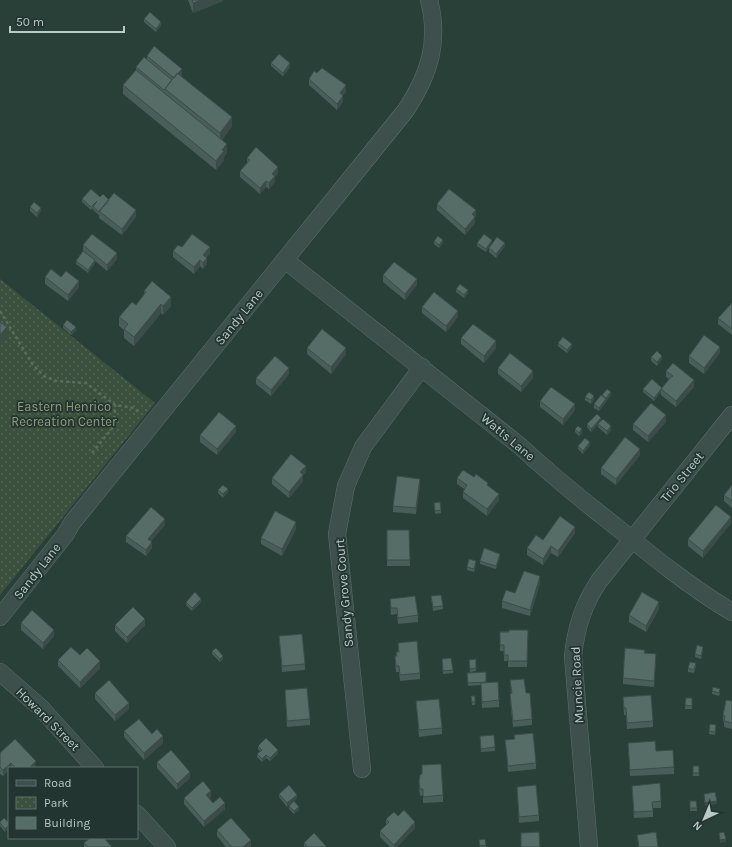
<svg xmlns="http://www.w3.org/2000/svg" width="732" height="847" viewBox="0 0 732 847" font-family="Karla,sans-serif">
	<defs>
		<pattern id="park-dots" width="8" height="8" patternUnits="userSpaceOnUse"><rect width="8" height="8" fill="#3c513d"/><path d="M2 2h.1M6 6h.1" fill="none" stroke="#566958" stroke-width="1.8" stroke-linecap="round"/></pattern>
	</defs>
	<rect width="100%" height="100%" fill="#294039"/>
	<path fill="url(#park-dots)" d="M0,279L155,403L0,595Z"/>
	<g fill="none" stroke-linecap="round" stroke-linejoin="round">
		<defs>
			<path id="minor" d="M285,260L520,446C550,474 582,500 614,525C652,556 690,587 732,612
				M0,617L65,535L72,523L406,110C429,75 440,42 429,0
				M0,672L41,708L95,768
				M362,769L337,534L346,486L363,447L422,367
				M137,814L167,847
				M589,847L573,656C576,628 583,605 599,581L732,415"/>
		</defs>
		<use href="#minor" stroke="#5e706b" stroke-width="18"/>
		<path stroke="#5a6d60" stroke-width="2.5" stroke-dasharray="3 3" stroke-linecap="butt" d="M0,311L33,365L44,376L56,381L86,383L115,405L133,408L141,413
			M92,453L114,426L115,405"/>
		<use href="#minor" stroke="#3d504b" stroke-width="17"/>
	</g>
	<path fill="#495d59" d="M188,0H223V1L193,13Z
		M144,19L161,25L156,32L144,22Z
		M147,56L182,75L181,76L232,126L222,140L227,153L224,157V160L216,170L123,94V85L136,70V67L147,59Z
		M271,63L290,67L283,76L271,66Z
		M317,73L346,92L343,95V102L337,110L309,85V79Z
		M247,158L278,173L275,177V182L269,189L266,187L260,194L240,177V171L247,163Z
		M100,197L109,200L136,217L122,235L99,218V215L93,210V208L91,210L82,202V199Z
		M437,204L476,216L475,217V223L465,235L437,210Z
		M30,207L41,211L37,217L30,211Z
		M434,241L443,243L439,248L434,244Z
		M477,243H492L486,252L477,246Z
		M83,245L117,259L107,271L95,261V263L88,273L76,264V261L83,251Z
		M505,246L496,258L489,252V248Z
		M182,247L210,254L206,257L207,264L203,269L200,266L194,274L173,257V251Z
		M383,275L417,285L405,300L383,282Z
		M45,277H61L79,287L68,301L45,284Z
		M456,289L468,293L464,298L456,292Z
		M144,291L171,306L163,315L161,313L134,346L124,338V330L119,326V317L136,305L144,295Z
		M732,303V335L718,324V318Z
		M422,307L458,317L446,332L422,313Z
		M63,325L76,330L71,335L63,328Z
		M461,338L496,348L484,363L461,344Z
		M558,343L572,347L567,353L558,346Z
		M307,348L346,354L331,374L307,354Z
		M720,353L704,374L689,363V356Z
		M651,357L662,359L657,366L651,361Z
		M498,368L533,378L521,392L498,374Z
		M666,371L694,387L676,407L661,395V392L654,401L643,392V389L662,388L669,379L666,377Z
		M289,374L271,396L256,384V378Z
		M602,395H611L606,401V402L599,411L594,408V404L602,396Z
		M585,397L594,399L591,404L585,400Z
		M540,401L575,410L563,425L540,407Z
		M601,421L611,430L607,435L598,427V424L591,432L587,427V424Z
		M666,422L648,442L633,430V424Z
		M575,429L582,433L579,436L575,432Z
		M236,432L217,455L200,442V435Z
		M590,445L583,454L578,449V446Z
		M640,455L616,485L601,474V468Z
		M306,472L303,475V481L289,498L272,484V478Z
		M457,478L499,500L487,516L463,498V492L464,489L457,484Z
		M420,485L416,514L393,512V506Z
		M732,485V508L724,501V495Z
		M218,490L228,492L223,498L218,493Z
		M434,503L441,510V513L435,514Z
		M731,523L703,558L688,546V539Z
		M165,525L151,541L152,548L146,556L126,542V536Z
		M296,529L282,556L261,544V538Z
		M387,530H409L410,566H387Z
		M575,533L558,557L551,553L543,565L527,555V548L543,540Z
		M500,557L496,569L480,564V561Z
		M476,564L474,572L467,570V567Z
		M540,583L530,616L502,608V601Z
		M431,596L443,606V609L433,611Z
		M390,599L418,615V622L398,624L397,614L391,615Z
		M186,602H201L192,611L186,605Z
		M659,609L646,632L629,622V615Z
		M21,623L54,636L43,649L21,630Z
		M115,625H145L127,643L115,631Z
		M528,630L527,667H508V661H504V651H500V632Z
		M279,636L305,664V670L282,672Z
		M398,643L420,673V679L400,681L399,672H396L395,663V656H396V652H398Z
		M703,650L701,659L695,657V654Z
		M212,651L223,659L220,662L212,654Z
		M645,653L656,660L654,687L623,684V678Z
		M80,655L100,668L80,688L58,666V660Z
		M442,659L453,670V673L443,674Z
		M476,659V671L470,672L469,660Z
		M696,666L694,673L688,672V668Z
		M486,672V682L499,700V707L482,708L481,685L468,686L467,673Z
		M510,680L526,693L532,719V725L513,727L510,700V694L511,693Z
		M285,690L310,719V725L287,727Z
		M712,691L720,693L719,696L712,694Z
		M95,693L129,709L115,721L95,699Z
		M471,696H475V705H472Z
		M623,697L653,721V727L627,729L626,715H624Z
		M686,698H692V709H685Z
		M416,701L442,728V734L419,737Z
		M732,701V729L724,727V722L723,721V715Z
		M716,728L715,735L709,734V731Z
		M124,731L163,743L144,760L124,737Z
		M514,735L536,763V769L508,772L505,740L514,739Z
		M480,736L495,747V751L481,752Z
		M258,746L278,753L270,761L266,758L262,762L257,757V754L260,751L258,749Z
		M628,749L656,751L674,767V774L630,776Z
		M0,753L36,768H9V770L3,776L0,774Z
		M157,762L190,778L177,790L157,768Z
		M422,765L443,795V802L423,803V795L420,796L419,787V781L422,774Z
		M693,766H699V776H693Z
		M632,786L661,801V808H653V817L634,818Z
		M517,787L539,815V821L519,823Z
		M279,794L297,798L287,807L279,797Z
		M211,797L209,798L213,803L225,809L204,827L184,804V798Z
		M690,801H696L697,811H690Z
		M289,806L299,810L294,814L289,809Z
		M398,816L415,828L397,847H390L380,837V831L386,825V819Z
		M0,822L9,823L5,832L0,826Z
		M217,830L251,846L250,847H226L217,836Z
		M479,840L486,845V847H480Z
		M84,843L112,847H84Z
		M304,843L326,847H305L304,846Z"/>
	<path fill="#3c4c48" d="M202,0H223V1L193,13V3Z
		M161,22V25L156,32V29Z
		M290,63V67L283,76V73Z
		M182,69V75L174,85V79Z
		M346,85V92L340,99V93Z
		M343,96V102L337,110V104Z
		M232,117V126L220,142V133Z
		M227,144V153L224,157V160L216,170V161L222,150Z
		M278,167V173L275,177V182L269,189V183L272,174Z
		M266,181V187L260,194V188Z
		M41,208V211L37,217V213Z
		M136,210V217L122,235V229Z
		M476,210V216L472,221V214Z
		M475,217V223L465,235V229Z
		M443,240V243L439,248V245Z
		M492,240V243L486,252V249Z
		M505,243V246L496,258V254Z
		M210,247V254L203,261V255Z
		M117,253V259L107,271V265Z
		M207,258V264L203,269V263Z
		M95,260V263L88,273V270Z
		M200,260V266L194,274V267Z
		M417,279V285L405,300V294Z
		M79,281V287L68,301V295Z
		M468,290V293L464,298V295Z
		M171,297V306L163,315V306Z
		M161,304V313L134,346V337Z
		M458,311V317L446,332V326Z
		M7,327V334L0,342V335Z
		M76,327V330L71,335V332Z
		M496,341V348L484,363V356Z
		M572,344V347L567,353V350Z
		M720,347V353L704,374V368Z
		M346,348V354L331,374V367Z
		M662,356V359L657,366V362Z
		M289,368V374L271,396V390Z
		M533,371V378L521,392V386Z
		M694,380V387L676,407V401Z
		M661,389V392L654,401V398Z
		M611,392V395L606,401V398Z
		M594,396V399L591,404V400Z
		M606,399V402L599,411V408Z
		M575,404V410L563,425V419Z
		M666,415V422L648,442V436Z
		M601,418V421L591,432V429Z
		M236,426V432L217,455V449Z
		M611,426V430L607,435V431Z
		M582,429V433L579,436V433Z
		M590,442V445L583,454V451Z
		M640,449V455L616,485V479Z
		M306,466V472L303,475V481L289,498V492L300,472Z
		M420,479V485L416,514V508Z
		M228,489V492L223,498V494Z
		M499,494V500L487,516V509Z
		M731,517V523L703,558V551Z
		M165,519V525L148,545V539Z
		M296,522V529L282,556V549Z
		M575,527V533L558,557V551Z
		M152,542V548L146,556V550Z
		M551,546V553L543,565V559Z
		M500,554V557L496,569V566Z
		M476,561V564L474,572V569Z
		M540,576V583L530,616V610Z
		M201,599V602L192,611V608Z
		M659,602V609L646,632V626Z
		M145,619V625L127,643V637Z
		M54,630V636L43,649V643Z
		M656,654V660L654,687V681Z
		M223,656V659L220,662V659Z
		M100,661V668L80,688V682Z
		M129,703V709L115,721V715Z
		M163,736V743L144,760V753Z
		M278,750V753L270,761V758Z
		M266,755V758L262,762V759Z
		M36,761L35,768H29Z
		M11,763V768H9V770L3,776V770Z
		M190,772V778L177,790V784Z
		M211,791V797L206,801V795Z
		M297,795V798L287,807V803Z
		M717,801V804L705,806V803Z
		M225,803V809L204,827V821Z
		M299,807V810L294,814V811Z
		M415,822V828L397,847H394V845Z
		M9,825V828L5,832V829Z
		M726,839V842L720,843V840Z
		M251,840V846L250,847H243Z"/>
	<path fill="#556c67" stroke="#3c4c48" d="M192,0H202L193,3Z
		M150,12L161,22L156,29L144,19Z
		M154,46L182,69L174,78L147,56Z
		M279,54L290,63L283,73L271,63Z
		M144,57L172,80L164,90L136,67Z
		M322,68L346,85L340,93L343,96L337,104L309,79L314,71L317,73Z
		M136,70L227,144L222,150L224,151L216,161L123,85Z
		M177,73L232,117L220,133L165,89Z
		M256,147L278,167L272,174L275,176L269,183L266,181L260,188L240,171L250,160L247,158Z
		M91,189L100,197L103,194L109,200L99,212L93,207L97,201L91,207L82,199Z
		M449,189L476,210L472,214L475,217L465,229L437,204Z
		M114,193L136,210L122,229L99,211Z
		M34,202L41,208L37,213L30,207Z
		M92,234L117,253L107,265L83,245Z
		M192,234L210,247L203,255L207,258L203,263L200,260L194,267L173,251L178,245L182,247Z
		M484,234L492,240L486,249L477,243Z
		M438,236L443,240L439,245L434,241Z
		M497,237L505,243L496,254L489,248Z
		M83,251L95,260L88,270L76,261Z
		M394,262L417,279L405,294L383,275Z
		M51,269L61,277L66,271L79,281L68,295L45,277Z
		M152,281L171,297L163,306L161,304L134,337L124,329L128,324L119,317L132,302L136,305L146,292L144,291Z
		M460,284L468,290L464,295L456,289Z
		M434,292L458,311L446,326L422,307Z
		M732,303V329L718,318Z
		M67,320L76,327L71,332L63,325Z
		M0,322L7,327L0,335Z
		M473,324L496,341L484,356L461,338Z
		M322,329L346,348L331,367L307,348Z
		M704,335L720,347L704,368L689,356Z
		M563,337L572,344L567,350L558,343Z
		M657,351L662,356L657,362L651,357Z
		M510,353L533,371L521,386L498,368Z
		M275,356L289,368L271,390L256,378Z
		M673,363L694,380L676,401L661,389L671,377L673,376L666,371Z
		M652,379L662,388L654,398L643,389Z
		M551,387L575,404L563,419L540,401Z
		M607,389L611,392L606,398L602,395Z
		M589,392L594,396L591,400L585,397Z
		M601,395L606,399L599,408L594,404Z
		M651,403L666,415L648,436L633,424Z
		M219,412L236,426L217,449L200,435Z
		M597,414L601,418L591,429L587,424Z
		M603,419L611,426L607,431L598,424Z
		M578,426L582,429L579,433L575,429Z
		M625,437L640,449L616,479L601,468Z
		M585,438L590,442L583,451L578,446Z
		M291,454L306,466L300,472L303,475L289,492L272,478Z
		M463,470L474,477L476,474L488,483L487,485L499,494L487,509L463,492L467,485L457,478Z
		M397,476L420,479L416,508L393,506Z
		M223,485L228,489L223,494L218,490Z
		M732,485V501L724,495Z
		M440,502L441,510L435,511L434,503Z
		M716,505L731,517L703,551L688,539Z
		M151,507L165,519L148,539L152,542L146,550L126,536Z
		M275,511L296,522L282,549L261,538Z
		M560,516L575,527L558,551L551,546L543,559L527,548L536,535L543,540Z
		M387,530H409L410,560H387Z
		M484,548L500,554L496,566L480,561Z
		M469,559L476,561L474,569L467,567Z
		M524,571L540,576L530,610L502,601L506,590L515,593Z
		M195,592L201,599L192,608L186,602Z
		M642,592L659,602L646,626L629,615Z
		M441,595L443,606L433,607L431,596Z
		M415,596L418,615L398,618L397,608H391L390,599Z
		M133,607L145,619L127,637L115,625Z
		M32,610L54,630L43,643L21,623Z
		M509,630H528L527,661H508V655H504V645H500V632H509Z
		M302,634L305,664L282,666L279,636Z
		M417,641L420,673L400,675L399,666H396L395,656H397L396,652H399L398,643Z
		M697,645L703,647L701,656L695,654Z
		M71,647L80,655L87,648L100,661L80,682L58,660Z
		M216,648L223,656L220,659L212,651Z
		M625,648L645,650L644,653L656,654L654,681L623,678Z
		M451,658L453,670L443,671L442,659Z
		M476,659V668L470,669L469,660Z
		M690,662L696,663L694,670L688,668Z
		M486,672V682L468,683L467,673Z
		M524,679L526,693H530L532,719L513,721L510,694L512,693L510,680Z
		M109,680L129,703L115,715L95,693Z
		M498,682L499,700L482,702L481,683Z
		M713,687L720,689L719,693L712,691Z
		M307,688L310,719L287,721L285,690Z
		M651,695L653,721L627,723L626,708H624L623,697Z
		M471,696H475V702H472Z
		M686,698H692V706L685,705Z
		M439,699L442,728L419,730L416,701Z
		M726,700L732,701V723L724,721L725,716L723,715Z
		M139,719L152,734L157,729L163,736L144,753L124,731Z
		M710,724L716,725L715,732L709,731Z
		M533,733L536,763L508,766L505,740L515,739L514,735Z
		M494,735L495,747L481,749L480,736Z
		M266,738L278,750L270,758L266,755L262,759L257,754L262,750L258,746Z
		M15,739L36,761L29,768H16L11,763L3,770L0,767V753Z
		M655,741L656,751L673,750L674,767L630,770L628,743Z
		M171,750L190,772L177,784L157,762Z
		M441,764L443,795L423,797V789H420L419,781L420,775L422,774V765Z
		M693,766H699V773H693Z
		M203,781L211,791L206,795L213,803L220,797L225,803L204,821L184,798Z
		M660,783L661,801L652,802L653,811L634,812L632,786Z
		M289,785L297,795L287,803L279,794Z
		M536,785L539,815L519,817L517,787Z
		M715,792L717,801L705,803L704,794Z
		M294,801L299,807L294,811L289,806Z
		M690,801H696L697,808H690Z
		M404,810L415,822L394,845L380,831L389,822L386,819L394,812L398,816Z
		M4,818L9,823V825L5,829L0,823V822Z
		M231,818L251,840L243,847H232L217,830Z
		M539,832L540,847H521V833Z
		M656,832L658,847H639L637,835Z
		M724,832L726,839L720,840L719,833Z
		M314,833L326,846L324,847H308L304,843Z
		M90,838H104L112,847H88L84,843Z
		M485,839L486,845L480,846L479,840Z"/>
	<g text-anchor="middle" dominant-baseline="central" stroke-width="3.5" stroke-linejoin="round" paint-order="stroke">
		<g font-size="13" fill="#bacac6" stroke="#223530">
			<text transform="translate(239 317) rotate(-51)">Sandy Lane</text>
			<text transform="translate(508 437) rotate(40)">Watts Lane</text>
			<text transform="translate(682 477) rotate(-51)">Trio Street</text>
			<text transform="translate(37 571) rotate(-52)">Sandy Lane</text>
			<text transform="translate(344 593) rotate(-95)">Sandy Grove Court</text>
			<text transform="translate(577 685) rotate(-93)">Muncie Road</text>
			<text transform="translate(48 719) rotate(45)">Howard Street</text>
		</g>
		<g font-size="13" fill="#919e7b" stroke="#223530">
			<text x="64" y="406">Eastern Henrico<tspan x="64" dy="15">Recreation Center</tspan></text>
		</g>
	</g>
	<rect x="8" y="767" width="130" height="72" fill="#223530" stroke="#5f716c"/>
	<rect x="16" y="780" width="20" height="6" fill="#3d504b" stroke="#5f716c"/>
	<text x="44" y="787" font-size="12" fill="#bacac6">Road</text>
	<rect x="16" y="797" width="20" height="12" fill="url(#park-dots)" stroke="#5f716c"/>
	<text x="44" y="807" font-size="12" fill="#bacac6">Park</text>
	<rect x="16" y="817" width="20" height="12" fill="#556c67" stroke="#5f716c"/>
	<text x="44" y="827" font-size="12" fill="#bacac6">Building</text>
	<g transform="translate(704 819) rotate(224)" stroke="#223530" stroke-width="3" paint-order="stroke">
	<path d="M0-3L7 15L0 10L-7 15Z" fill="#bacac6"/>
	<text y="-6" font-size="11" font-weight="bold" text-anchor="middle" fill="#bacac6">N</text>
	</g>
	<path d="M10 26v6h114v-6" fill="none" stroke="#bacac6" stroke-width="2"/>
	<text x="16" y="26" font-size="12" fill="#bacac6" stroke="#223530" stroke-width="3" paint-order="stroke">50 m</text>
</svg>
